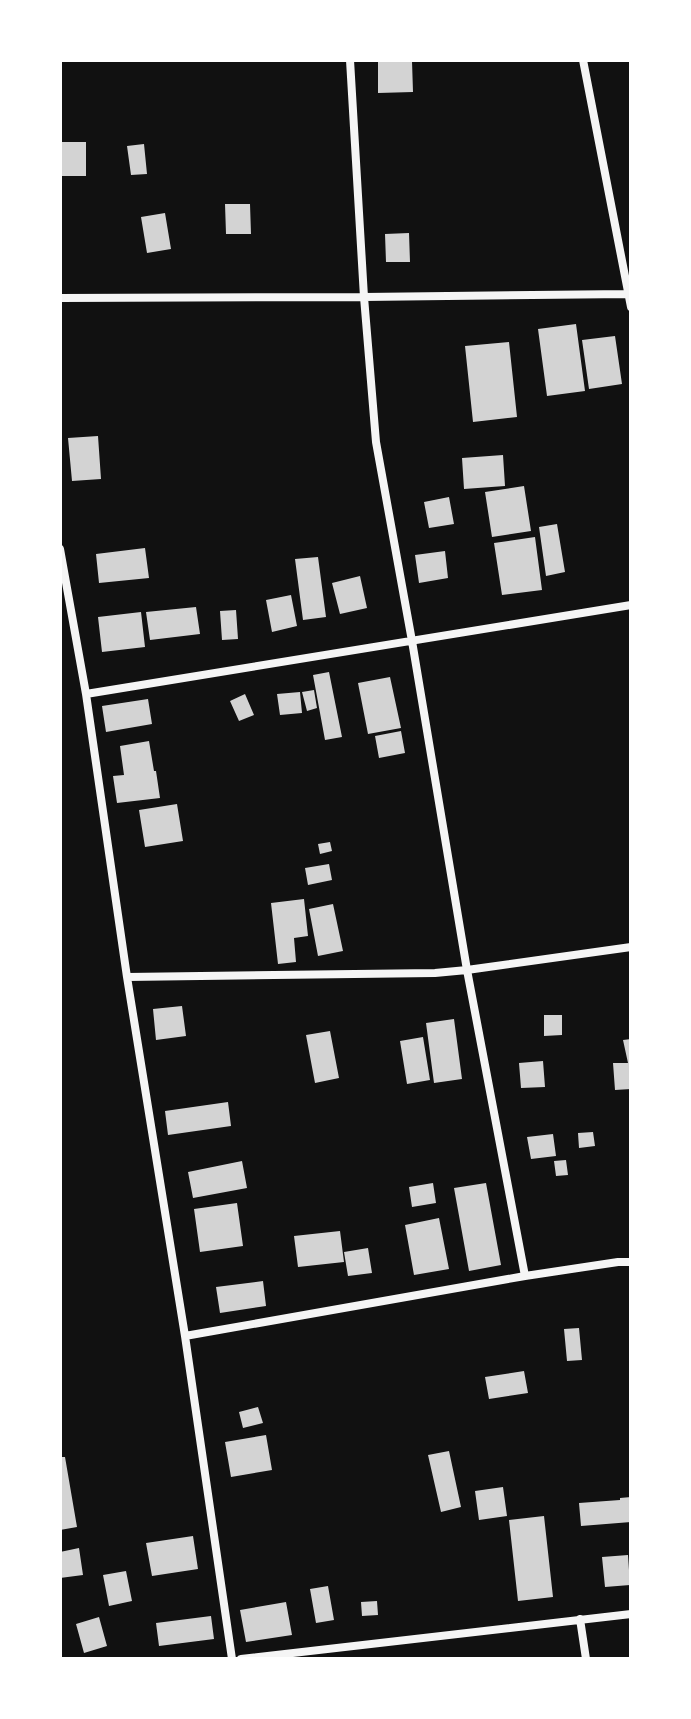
<svg xmlns="http://www.w3.org/2000/svg" width="691" height="1719" viewBox="0 0 691 1719" font-family="Montserrat,sans-serif">
	<rect width="100%" height="100%" fill="#111"/>
	<path fill="#d3d3d3" d="M378,61H412L413,92L378,93Z
		M60,142H86V176H60Z
		M144,144L147,174L131,175L127,146Z
		M225,204H250L251,234H226Z
		M165,213L171,249L147,253L141,217Z
		M409,233L410,262H386L385,234Z
		M576,324L585,391L547,396L538,329Z
		M615,336L622,384L589,389L582,340Z
		M509,342L517,417L473,422L465,346Z
		M98,436L101,479L72,481L68,438Z
		M503,455L505,486L464,489L462,458Z
		M524,486L531,531L492,537L485,492Z
		M449,497L454,524L429,528L424,502Z
		M557,524L565,572L546,576L539,527Z
		M535,537L542,590L502,595L494,543Z
		M145,548L149,578L99,583L96,554Z
		M445,551L448,578L419,583L415,555Z
		M318,557L326,617L303,620L295,559Z
		M360,576L367,608L340,614L332,583Z
		M291,595L297,626L272,632L266,600Z
		M196,607L200,634L150,640L146,612Z
		M236,610L238,639L222,640L220,611Z
		M141,612L145,647L102,652L98,617Z
		M329,672L342,737L325,740L313,675Z
		M390,677L401,728L368,734L358,683Z
		M314,690L317,708L307,711L302,692Z
		M300,692L302,713L280,715L277,694Z
		M245,694L254,715L239,721L230,701Z
		M148,699L152,724L106,732L102,706Z
		M401,731L405,753L379,758L375,736Z
		M149,741L154,771H156L160,798L117,803L113,776L124,775L120,746Z
		M177,804L183,841L145,847L139,810Z
		M330,842L332,851L320,854L318,844Z
		M329,864L332,880L308,885L305,868Z
		M304,899L308,936L294,938L296,962L278,964L271,903Z
		M333,904L343,951L318,956L309,909Z
		M182,1006L186,1036L156,1040L153,1009Z
		M544,1015H562V1035L544,1036Z
		M454,1019L462,1079L434,1083L426,1023Z
		M330,1031L339,1078L315,1083L306,1035Z
		M423,1037L430,1080L407,1084L400,1041Z
		M631,1039V1089L615,1090L613,1063H628L623,1040Z
		M543,1061L545,1087L521,1088L519,1063Z
		M228,1102L231,1126L168,1135L165,1111Z
		M593,1132L595,1146L579,1148L578,1133Z
		M553,1134L556,1156L531,1159L527,1137Z
		M566,1160L568,1175L556,1176L554,1161Z
		M242,1161L247,1188L193,1198L188,1172Z
		M433,1183L436,1203L412,1207L409,1187Z
		M486,1183L501,1265L469,1271L454,1188Z
		M237,1203L243,1246L200,1252L194,1209Z
		M439,1218L449,1269L414,1275L405,1225Z
		M340,1231L344,1262L298,1267L294,1236Z
		M368,1248L372,1273L348,1276L344,1252Z
		M263,1281L266,1306L220,1313L216,1287Z
		M579,1328L582,1360L567,1361L564,1329Z
		M524,1371L528,1393L489,1399L485,1377Z
		M258,1407L263,1423L243,1428L239,1412Z
		M266,1435L272,1470L231,1477L225,1442Z
		M449,1451L461,1507L441,1512L428,1455Z
		M60,1457H65L77,1527L60,1530Z
		M503,1487L507,1516L479,1520L475,1491Z
		M631,1497V1522L581,1526L579,1503L620,1500V1498Z
		M544,1516L553,1597L518,1601L509,1520Z
		M193,1536L198,1569L152,1576L146,1543Z
		M79,1548L83,1575L60,1578V1552Z
		M628,1555L630,1585L605,1587L602,1557Z
		M126,1571L132,1601L109,1606L103,1575Z
		M328,1586L334,1620L316,1623L310,1589Z
		M377,1601L378,1615L362,1616L361,1602Z
		M286,1602L292,1635L246,1642L240,1610Z
		M211,1616L214,1639L159,1646L156,1623Z
		M99,1617L107,1646L84,1653L76,1624Z"/>
	<g fill="none" stroke-linecap="round" stroke-linejoin="round">
		<path stroke="#f5f5f5" stroke-width="8" d="M350,60L364,297L376,442L412,641L467,970L525,1276
			M583,60L631,307
			M60,298L364,297L628,294
			M60,549L86,694L127,977L185,1336L232,1659
			M86,694L631,605
			M127,977L435,973L467,970L631,947
			M185,1336L525,1276L618,1262H631
			M580,1619L586,1659
			M241,1659L631,1614"/>
	</g>
	<rect width="691" height="1719" fill="none" stroke="#ffffff" stroke-width="124"/>
</svg>
